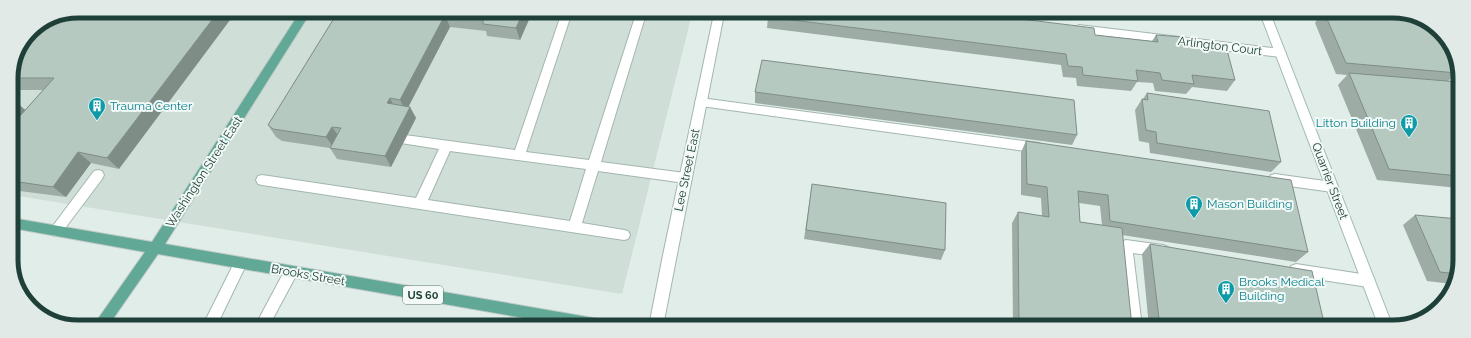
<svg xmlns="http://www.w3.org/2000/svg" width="1471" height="338" viewBox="0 0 1471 338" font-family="Raleway,sans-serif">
	<rect width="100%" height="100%" fill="#e1ede8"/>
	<path fill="#cfded7" d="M692,14L622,294L12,195L11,74L53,16Z"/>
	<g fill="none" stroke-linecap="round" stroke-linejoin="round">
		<defs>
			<path id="lane" d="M636,14H646L601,162L685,173L689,174L691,178L689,182L685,183L598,171L582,223L624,230L628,231L630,235L628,239L624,240L262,185L258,184L256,180L258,176L262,175L416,198L439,149L401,143L399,140L401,137L405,135L515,150L561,15H571L526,152L589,160ZM450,151L586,169L570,221L428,200Z
				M1079,25L1281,49L1286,53L1281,57L1079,33L1074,29Z
				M701,98L1039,143L1043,145L1045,148L1043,151L1039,153L701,106L697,105L695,102L697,99Z
				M98,170L102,171L104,175L102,179L60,235L56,236L52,235L50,231L52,227L94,171Z
				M1275,174L1332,182L1336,183L1338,187L1336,191L1332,192L1275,184L1271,183L1269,179L1271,175Z
				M1126,240L1163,245L1168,247L1169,251L1168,255L1163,257L1133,253L1142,327H1128L1120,246L1121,242Z
				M241,257L246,259L247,263L219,321L220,326H206L205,321L236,259Z
				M1296,264L1368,275L1373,277L1375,281L1373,285L1368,287L1296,276L1291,274L1289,270L1291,266Z
				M291,266L296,268L298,272L269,326H255L286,268Z"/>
			<path id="street" d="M714,14H724L663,326H649L663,255Z"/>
			<path id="secondary" d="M1260,13H1270L1393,327H1379Z"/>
			<path id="primary" d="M298,15H309L165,244L605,320L610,322L612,326H570L158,254L108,326H93L145,252L12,228V218L152,242Z"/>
		</defs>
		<use href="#lane" stroke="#a3b6b0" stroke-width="2"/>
		<use href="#street" stroke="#a3b6b0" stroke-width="2"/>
		<use href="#secondary" stroke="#9ebbb1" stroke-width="2"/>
		<use href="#primary" stroke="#c0cac7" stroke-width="2"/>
		<use href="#lane" fill="#fff" fill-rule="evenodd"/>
		<use href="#street" fill="#fff" fill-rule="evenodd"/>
		<use href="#secondary" fill="#fff" fill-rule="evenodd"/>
		<use href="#primary" fill="#61a896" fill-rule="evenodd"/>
	</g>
	<path fill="#9dada6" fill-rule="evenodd" d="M1406,12L1434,28H1433L1457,73L1448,81L1459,82V188L1377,180L1338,85L1347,75L1336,74L1315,23L1318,18H1313L1310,13Z
		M336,15H531L520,40L487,36L486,31L450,27L409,106L416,118L391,167L337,159L330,148L282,141L276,137L268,125Z
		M768,17L1095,35L1152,41L1156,35L1235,80L1227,91L1192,87L1186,94L1155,91L1153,83L1137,82L1131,91L1077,86L1076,78L1063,77L1061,65L767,28Z
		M31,31L119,169L91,163L66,197L12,190L11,102L17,103L25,110L43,90H11V74Z
		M755,92L1077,135L1072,145L755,103Z
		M1147,93L1281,162L1271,172L1150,153L1149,143L1139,141L1135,110L1142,99H1143Z
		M1026,141L1308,252L1296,262L1122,235L1132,327H1013L1012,223L1018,212L1042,216L1041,198L1021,195V152ZM1079,203L1100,206L1102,225L1080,222Z
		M812,184L945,250L941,260L804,239Z
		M1415,215L1459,273L1452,284L1427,281L1403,225Z
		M1150,244L1325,327H1149L1142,254Z"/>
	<path fill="#7f8d87" d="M445,15L450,27L406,111L400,100Z
		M522,15H531L520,40L516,28Z
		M215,16H233L119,169L107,158Z
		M390,98L396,110L387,103Z
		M17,103L30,114L12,136L11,109Z
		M410,107L416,118L391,167L385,156Z
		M332,127L340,138L334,148L326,137Z
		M78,152L91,163L66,197L53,187Z"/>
	<path fill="#b6c9c1" stroke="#7f8d87" d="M1324,12H1336L1418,19L1433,27L1457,73L1346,63Z
		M1391,12H1406L1408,14Z
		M972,13L1094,28L1095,35L1158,42L1156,35L1182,37L1184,46L1227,50L1235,80L1192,75L1194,84L1162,80L1160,73L1136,70L1138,81L1083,75L1082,67L1068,66L1066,54L768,17V14Z
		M336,15H445L400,100L390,98L387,103L410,107L385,156L330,148L341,128L332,127L326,137L273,129L268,125Z
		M447,15H522L516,28L483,24V20Z
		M53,16H215L107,158L78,152L53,187L12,181L11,126L54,78H11V74L31,31Z
		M762,60L1074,100L1077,135L755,92Z
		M1349,73L1459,82V176L1389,169Z
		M1147,93L1269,111L1281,162L1157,143L1156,132L1146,130L1142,99L1148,100Z
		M11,102L17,103L11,109Z
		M1026,141L1291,180L1308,252L1110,221L1108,195L1078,191L1080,222L1122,228L1132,327H1019L1018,212L1049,217L1047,187L1027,184Z
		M812,184L946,203L945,250L806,230Z
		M1415,215L1459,219V273L1458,274L1440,272Z
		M1150,244L1312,271L1325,327H1160Z"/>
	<defs>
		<symbol id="building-pin" viewBox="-11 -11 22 30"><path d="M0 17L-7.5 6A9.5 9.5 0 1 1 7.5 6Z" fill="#0f9aa8" stroke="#f2f9f6"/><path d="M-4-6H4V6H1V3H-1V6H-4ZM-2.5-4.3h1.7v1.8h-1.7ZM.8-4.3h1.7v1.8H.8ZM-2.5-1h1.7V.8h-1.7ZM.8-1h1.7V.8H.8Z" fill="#fff"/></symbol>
	</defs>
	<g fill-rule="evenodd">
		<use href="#building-pin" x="87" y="96" width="20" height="27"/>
		<use href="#building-pin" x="1399" y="113" width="20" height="27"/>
		<use href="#building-pin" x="1184" y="194" width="20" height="27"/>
		<use href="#building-pin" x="1216" y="279" width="20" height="27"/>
	</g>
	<g text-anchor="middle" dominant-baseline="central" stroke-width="4" stroke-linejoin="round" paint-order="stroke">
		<rect fill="#f2f9f6" stroke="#5e7871" stroke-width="1" x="403" y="286" width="40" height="18" rx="3"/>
		<g font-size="11" font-weight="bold" fill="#1f4038">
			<text x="423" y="295">US 60</text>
		</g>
		<g font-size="12" fill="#1f4038" stroke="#f2f9f6">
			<text transform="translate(1220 46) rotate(7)">Arlington Court</text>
			<text transform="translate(687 170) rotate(-78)">Lee Street East</text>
			<text transform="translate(204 172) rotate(-57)">Washington Street East</text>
			<text transform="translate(1330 181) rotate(69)">Quarrier Street</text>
			<text transform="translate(308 275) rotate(10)">Brooks Street</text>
		</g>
		<g font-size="12" fill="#0d838f" stroke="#f2f9f6" text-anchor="start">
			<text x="110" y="106">Trauma Center</text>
			<text x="1396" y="123" text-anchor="end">Litton Building</text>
			<text x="1207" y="204">Mason Building</text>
			<text x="1239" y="282">Brooks Medical<tspan x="1239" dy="14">Building</tspan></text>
		</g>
	</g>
	<path d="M0 0H1471V338H0ZM78 18H1393A60 60 0 0 1 1453 78V260A60 60 0 0 1 1393 320H78A60 60 0 0 1 18 260V78A60 60 0 0 1 78 18Z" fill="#e1eae7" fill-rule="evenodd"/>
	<path fill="none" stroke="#1f4038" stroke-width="5" d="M78 18H1393A60 60 0 0 1 1453 78V260A60 60 0 0 1 1393 320H78A60 60 0 0 1 18 260V78A60 60 0 0 1 78 18Z"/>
</svg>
